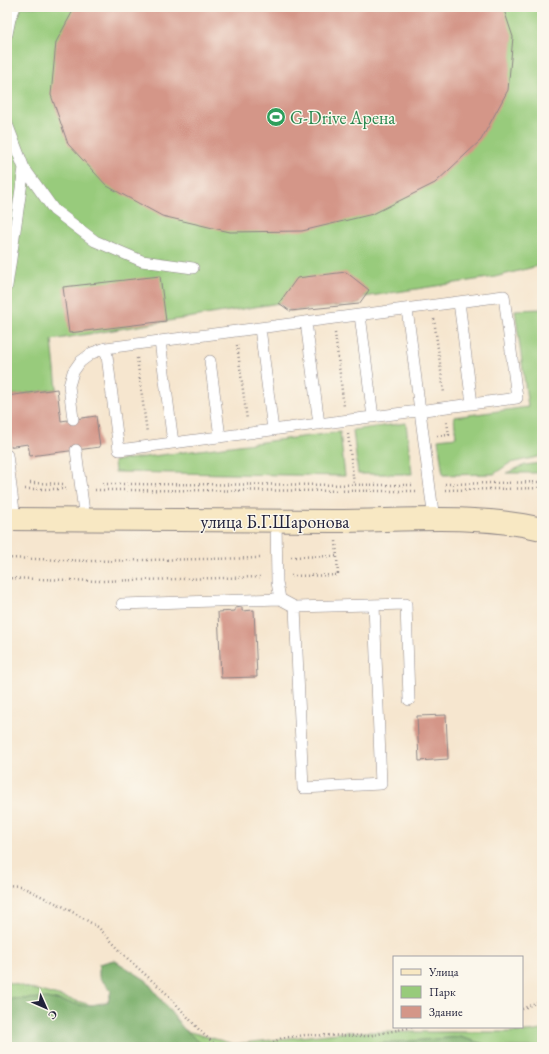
<svg xmlns="http://www.w3.org/2000/svg" width="549" height="1054" viewBox="0 0 549 1054" font-family="'EB Garamond',serif">
	<rect width="100%" height="100%" fill="#fbf7ec"/>
	<filter id="ink" filterUnits="userSpaceOnUse"><feTurbulence type="fractalNoise" baseFrequency=".025" numOctaves="2"/><feDisplacementMap in="SourceGraphic" scale="8" xChannelSelector="R" yChannelSelector="G"/><feConvolveMatrix kernelMatrix="1 2 1 2 8 2 1 2 1" color-interpolation-filters="sRGB"/></filter>
	<filter id="wash" filterUnits="userSpaceOnUse"><feTurbulence type="fractalNoise" baseFrequency=".012" numOctaves="4" result="noise"/><feDisplacementMap in="SourceGraphic" scale="16" xChannelSelector="R" yChannelSelector="G"/><feGaussianBlur stdDeviation="0.9" result="paint"/><feColorMatrix in="noise" values="0 0 0 0 0 0 0 0 0 0 0 0 0 0 0 0 0 1.4 0 .05"/><feComposite in="paint" operator="in"/></filter>
	<g filter="url(#wash)">
		<rect width="100%" height="100%" fill="#f6e6cf"/>
		<path fill="#98cb7b" stroke="#5d765b" d="M7,7H542V265L495,277L364,297L359,304L290,311L279,303L52,340L57,389L7,396Z
			M542,309V456L510,463L494,474L443,475L438,439L456,437L454,417L528,407L515,310Z
			M406,423L412,474H358L353,430Z
			M340,432L345,476L115,472L114,461Z
			M542,463V473H506L525,465Z
			M7,982L234,1044L347,1032H528L542,1030V1047H7Z"/>
		<path fill="#7aaf6b" stroke="#4e6853" d="M114,960L146,980L183,1028L205,1047H7V999L47,998L86,1006L108,1002L111,991L99,977V964Z
			M460,1037L494,1047H333Z"/>
		<g id="blocks">
			<path fill="#d49688" d="M75,7H503L513,37L508,90L481,140L435,183L373,214L302,231L230,232L162,216L107,186L68,144L51,95L56,42Z
				M346,272L369,290L359,304L290,311L279,303L297,278Z
				M160,276L166,321L69,333L63,287Z
				M57,389L61,421L96,416L100,447L30,456L28,444L7,447V396Z
				M242,607V611L254,610L257,677L221,678L218,612L235,611V608Z
				M446,715L448,759L419,761L417,716Z"/>
		</g>
	</g>
	<g filter="url(#ink)">
		<use href="#blocks" fill-opacity="0" stroke="#8c8485" stroke-width="1"/>
		<g fill="none" stroke-linecap="round" stroke-linejoin="round">
			<defs>
				<path id="lane" d="M7,34L10,19L15,7
					M7,124L24,168L54,210L95,241L142,261L193,268
					M7,286L24,168
					M459,302L472,404
					M407,309L434,520
					M360,315L373,417
					M306,322L319,424
					M260,328L273,430
					M160,341L173,443
					M210,361L220,437
					M73,419L69,386L73,372L80,362L92,353L106,348L504,296L517,398L119,450L106,348
					M76,450L85,520
					M7,455L15,519
					M276,521L277,582L280,599L295,607L406,604L409,700
					M122,604L280,599
					M295,607L303,788L381,784L374,605"/>
				<path id="secondary" d="M7,519C116,520 225,521 334,521C402,521 475,513 542,529"/>
			</defs>
			<use href="#lane" stroke="#8c8485" stroke-width="12"/>
			<use href="#secondary" stroke="#8c8485" stroke-width="24"/>
			<path stroke="#8c8485" stroke-width="2.5" stroke-dasharray="1 3" stroke-linecap="butt" d="M434,319L444,393
				M335,333L344,407
				M237,345L247,420
				M137,358L147,433
				M348,434L354,484
				M437,436L449,435L447,422
				M30,483L66,484
				M103,484L415,485
				M445,484L542,482
				M25,489H68
				M95,490L416,491
				M445,490L542,488
				M291,557L336,556
				M7,558L90,561L262,558
				M291,576L338,575L336,541
				M7,578L99,581L262,577
				M7,885L20,886L64,907L98,927L128,959L167,994L202,1033L218,1047
				M522,1009L542,1000
				M262,1047L282,1038L305,1035L368,1036L413,1027"/>
			<use href="#lane" stroke="#fff" stroke-width="11"/>
			<use href="#secondary" stroke="#f8e8c3" stroke-width="22"/>
		</g>
	</g>
	<defs>
		<symbol id="stadium-disc" viewBox="-11 -11 22 22"><circle r="9.5" fill="#2e9e5b" stroke="#fbf7ec"/><path d="M0-5a6.5 5 0 1 0 0 10a6.5 5 0 1 0 0-10ZM-3.5-1.8h7v3.6h-7Z" fill="#fff"/></symbol>
	</defs>
	<g fill-rule="evenodd">
		<use href="#stadium-disc" x="265" y="106" width="22" height="22"/>
	</g>
	<g text-anchor="middle" dominant-baseline="central" stroke-width="3" stroke-linejoin="round" paint-order="stroke">
		<g font-size="18" fill="#27864d" stroke="#fbf7ec" text-anchor="start">
			<text x="290" y="117">G-Drive Арена</text>
		</g>
		<g font-size="18" fill="#22223b" stroke="#fbf7ec">
			<text x="275" y="521">улица Б.Г.Шаронова</text>
		</g>
	</g>
	<rect width="549" height="1054" fill="none" stroke="#fbf7ec" stroke-width="24"/>
	<rect x="393" y="956" width="130" height="72" fill="#fbf7ec" stroke="#a4a2a5"/>
	<rect x="401" y="969" width="20" height="6" fill="#f8e8c3" stroke="#a4a2a5"/>
	<text x="429" y="976" font-size="12" fill="#22223b">Улица</text>
	<rect x="401" y="986" width="20" height="12" fill="#98cb7b" stroke="#a4a2a5"/>
	<text x="429" y="996" font-size="12" fill="#22223b">Парк</text>
	<rect x="401" y="1006" width="20" height="12" fill="#d49688" stroke="#a4a2a5"/>
	<text x="429" y="1016" font-size="12" fill="#22223b">Здание</text>
	<g transform="translate(46 1008) rotate(135)" stroke="#fbf7ec" stroke-width="3" paint-order="stroke">
	<path d="M0-3L7 15L0 10L-7 15Z" fill="#22223b"/>
	<text y="-6" font-size="11" font-weight="bold" text-anchor="middle" fill="#22223b">С</text>
	</g>
</svg>
